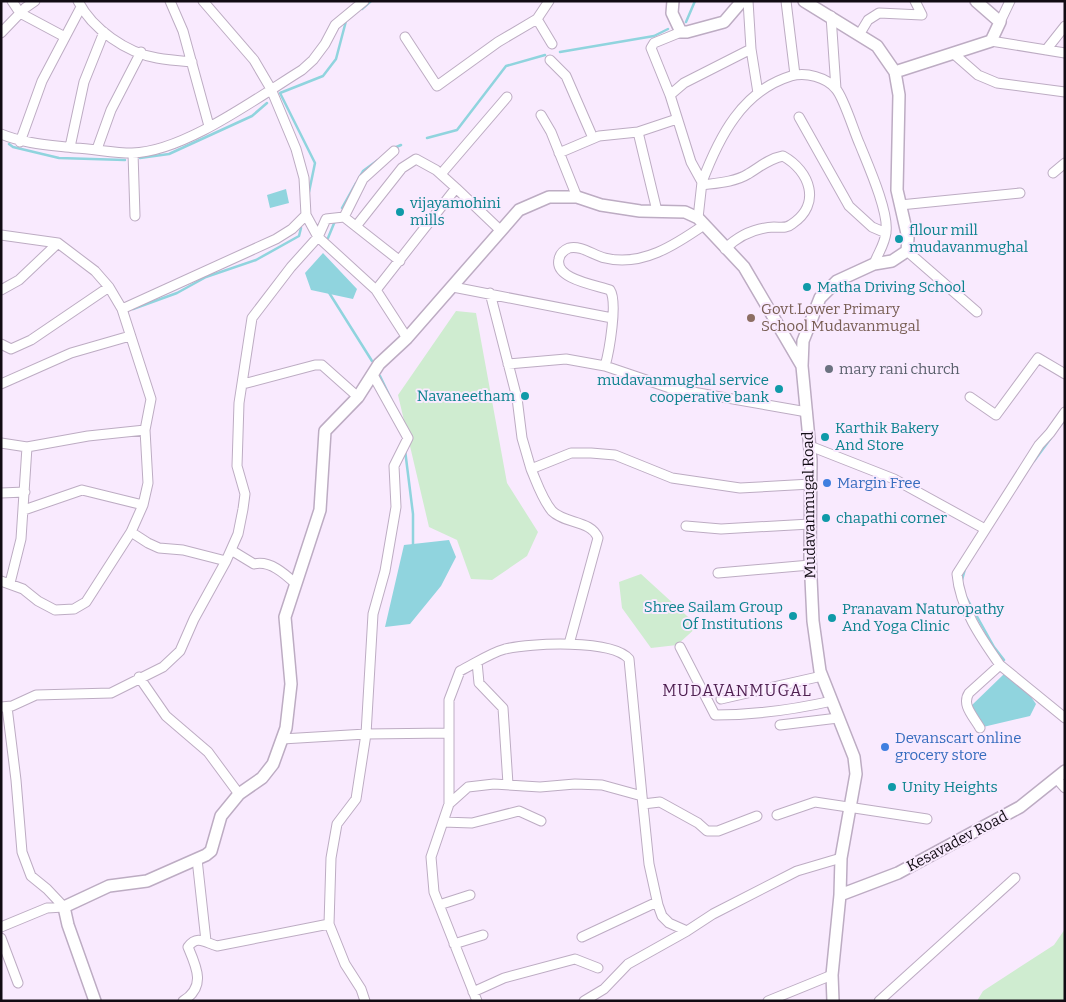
<svg xmlns="http://www.w3.org/2000/svg" width="1066" height="1002" viewBox="0 0 1066 1002" font-family="Bitter,serif">
	<rect width="100%" height="100%" fill="#f9eafe"/>
	<path fill="#cfecd0" d="M456,311L476,313L507,483L538,532L527,556L492,580L471,579L457,540L429,527L398,395Z
		M641,574L698,626L677,645L651,648L622,608L619,582Z
		M1065,929V1001H977L983,991L1054,945Z"/>
	<path fill="#90d4de" d="M286,189L289,203L270,208L267,195Z
		M323,253L357,289L353,299L311,290L305,273Z
		M449,540L456,557L441,586L410,624L385,627L404,545Z
		M1004,674C1018,681 1028,691 1036,704L1030,716L983,727L971,706Z"/>
	<g fill="none" stroke-linecap="round" stroke-linejoin="round">
		<path stroke="#90d4de" stroke-width="2.5" d="M362,9L371,1
			M686,22L695,1
			M560,52L654,36L668,29
			M427,138L457,130L506,66L545,55
			M9,144L13,147L59,158L125,160
			M394,148L401,145
			M140,158L169,154L252,116L267,103
			M359,178L363,171L378,160
			M309,192L315,163L280,93L323,76L336,59L346,21
			M342,208L356,183
			M328,238L335,221
			M328,291L372,361
			M133,309L177,293L206,277L256,260L299,236L301,228
			M380,376L391,399
			M1059,427L1065,420
			M405,450L413,514V547
			M1034,461L1051,438
			M962,580L965,569
			M965,595L994,647L1004,660"/>
		<defs>
			<path id="minor" d="M12,1L20,13L65,37
				M78,1C92,29 127,53 157,58C169,60 181,61 192,62
				M170,1L183,31L209,126
				M203,1L254,60L271,89L296,149L304,178L306,215L318,237L376,290L407,338
				M549,1L537,19L552,44
				M748,1L751,49L758,93
				M786,1L795,75
				M831,16L836,89
				M1000,22L1010,1
				M681,32L654,43L651,48L670,95L691,162L702,182L698,218
				M1,33L25,8L35,1
				M859,35L868,20L879,13L922,15L915,1
				M405,37L437,86L498,42L537,19
				M991,41L1065,53
				M1046,50L1065,26
				M954,54L978,75L997,83L1065,92
				M550,60L566,76L593,138
				M670,95L684,83L751,49
				M541,115L551,132L577,197
				M799,117L849,206L872,227L886,233
				M638,132L657,211
				M1,134C25,144 50,145 75,148C94,149 114,153 132,153C184,152 258,97 302,70L313,60L325,44L335,25L364,1
				M20,142L42,81L81,7
				M70,147L84,82L104,32
				M97,149L111,110L141,52
				M133,153L135,216
				M559,153L599,136L638,132L677,119
				M1053,173L1065,163
				M441,174L507,97
				M702,182C719,137 742,91 791,76C806,72 826,77 836,89C844,98 854,132 860,145C868,165 889,212 886,232C885,244 878,253 874,264
				M702,185C717,183 735,182 748,174C760,167 768,159 783,156C810,171 822,204 792,224C786,229 781,227 774,227C755,228 738,236 725,249
				M900,205L1020,193
				M344,217L400,261
				M357,225L402,168L416,159L436,170L456,188
				M1,235L58,243L95,271L109,287L122,309L151,399L145,430L148,483L143,505L131,532L86,602L74,609L55,610L38,601L23,589L1,581
				M907,251L977,312
				M453,287L612,318
				M1,290L19,280L58,243
				M376,290L456,188L500,230
				M490,293L517,398L522,438L531,469L571,453H591L615,455L672,478L740,488L811,484
				M122,309L276,239L292,229L306,215
				M1,344L11,349L31,340L109,287
				M508,364L566,359L605,366C609,352 618,302 610,290C596,285 554,279 559,259C560,254 564,250 569,248C581,245 593,255 605,258C642,267 675,245 704,225
				M605,366L670,388L807,412
				M1,384L71,353L130,336
				M243,384L315,365H322L358,397
				M970,397L996,415L1038,358L1065,374
				M1,443L27,447L88,436L145,430
				M810,446L894,479L985,529
				M531,469C537,483 542,499 552,511C565,524 591,520 598,538L569,644
				M1,493L25,492
				M24,510L82,490L143,505
				M686,526L721,529L810,524
				M131,532L148,543L159,548L183,550L226,561
				M231,550L254,564C270,560 285,574 296,584
				M718,573L810,565
				M10,583L21,539L27,447
				M680,647L715,715C755,715 792,710 832,701
				M477,662L479,683L503,708L508,784
				M1000,665L1065,718
				M139,677L166,716L208,752L239,794
				M721,699L822,676
				M1,707L12,706L36,695L111,693L163,667L180,651L194,619L226,561L238,534L243,509L245,494L237,466L239,403L252,318L291,267L318,237L326,219L344,217L363,179L394,151
				M7,707L16,780L22,852L31,876L47,889L64,907
				M780,725L838,718
				M980,728C974,717 961,705 969,693L1000,665C981,638 960,608 957,574L1039,445L1050,433L1065,412
				M282,739L366,734L449,733
				M1056,778L1065,788
				M449,804V700L460,671C474,664 490,653 505,649C530,643 612,639 629,659L642,796
				M643,804L660,802L698,823L707,831H718L757,816
				M777,815L815,802L927,819
				M443,822L472,823L519,811L541,821
				M197,859L206,941
				M439,905L470,895
				M1,927L47,908L64,907
				M582,937L657,902
				M1,938L18,983
				M454,944L483,935
				M473,992L504,978L575,959L598,968
				M183,1001C206,987 197,968 188,947C197,934 206,943 217,946L329,924
				M365,1001L361,989L345,964L329,924L331,858L337,824L356,799L366,734L373,614L385,571L396,507L394,466L408,438L373,375
				M477,1001L434,892L431,857L449,804L468,787L494,784L540,787L575,784L602,785L642,796L649,864L658,905L662,916L669,923L687,931
				M584,1001L604,989L628,964L687,931L713,914L797,871L841,858
				M768,1001L832,975
				M879,1001L1015,878"/>
			<path id="tertiary" d="M673,1L672,13L681,32H687L724,22L742,1
				M804,1L877,46L895,72L899,95L897,190L908,238L907,251L892,261L874,264L837,281L820,298L803,341L802,366L811,460L810,557L813,621L820,671L854,757L856,774L841,858L840,895L832,975L833,1001
				M895,72L991,41L1000,22L976,1
				M840,895L898,873L1020,807L1065,771
				M95,1001L68,925L64,907L109,886L147,881L206,855L211,851L221,816L239,794L262,778L273,764L286,728L291,684L285,617L320,510L325,431L358,397L379,364L407,338L519,210L549,197H577L601,205L640,211L685,212L698,218L744,267L802,366"/>
		</defs>
		<use href="#minor" stroke="#bdacc3" stroke-width="11"/>
		<use href="#tertiary" stroke="#bdacc3" stroke-width="14"/>
		<use href="#minor" stroke="#fff" stroke-width="9"/>
		<use href="#tertiary" stroke="#fff" stroke-width="11"/>
	</g>
	<g fill="#0f9aa8" stroke="#f9eafe" stroke-width="2">
		<circle cx="400" cy="212" r="5"/>
		<circle cx="899" cy="239" r="5"/>
		<circle cx="807" cy="287" r="5"/>
		<circle cx="779" cy="389" r="5"/>
		<circle cx="525" cy="396" r="5"/>
		<circle cx="825" cy="437" r="5"/>
		<circle cx="826" cy="518" r="5"/>
		<circle cx="793" cy="616" r="5"/>
		<circle cx="832" cy="618" r="5"/>
		<circle cx="892" cy="787" r="5"/>
	</g>
	<circle fill="#8d6e63" stroke="#f9eafe" stroke-width="2" cx="751" cy="318" r="5"/>
	<circle fill="#6b7280" stroke="#f9eafe" stroke-width="2" cx="829" cy="369" r="5"/>
	<g fill="#3f7fe0" stroke="#f9eafe" stroke-width="2">
		<circle cx="827" cy="483" r="5"/>
		<circle cx="885" cy="747" r="5"/>
	</g>
	<g text-anchor="middle" dominant-baseline="central" stroke-width="4" stroke-linejoin="round" paint-order="stroke">
		<g font-size="15" fill="#0d838f" stroke="#f9eafe" text-anchor="start">
			<text x="410" y="203">vijayamohini<tspan x="410" dy="17">mills</tspan></text>
			<text x="909" y="230">fllour mill<tspan x="909" dy="17">mudavanmughal</tspan></text>
			<text x="817" y="287">Matha Driving School</text>
			<text x="769" y="380" text-anchor="end">mudavanmughal service<tspan x="769" dy="17">cooperative bank</tspan></text>
			<text x="515" y="396" text-anchor="end">Navaneetham</text>
			<text x="835" y="428">Karthik Bakery<tspan x="835" dy="17">And Store</tspan></text>
			<text x="836" y="518">chapathi corner</text>
			<text x="783" y="607" text-anchor="end">Shree Sailam Group<tspan x="783" dy="17">Of Institutions</tspan></text>
			<text x="842" y="609">Pranavam Naturopathy<tspan x="842" dy="17">And Yoga Clinic</tspan></text>
			<text x="902" y="787">Unity Heights</text>
		</g>
		<g font-size="15" fill="#785e54" stroke="#f9eafe" text-anchor="start">
			<text x="761" y="309">Govt.Lower Primary<tspan x="761" dy="17">School Mudavanmugal</tspan></text>
		</g>
		<g font-size="15" fill="#5b616d" stroke="#f9eafe" text-anchor="start">
			<text x="839" y="369">mary rani church</text>
		</g>
		<g font-size="15" fill="#366cbe" stroke="#f9eafe" text-anchor="start">
			<text x="837" y="483">Margin Free</text>
			<text x="895" y="738">Devanscart online<tspan x="895" dy="17">grocery store</tspan></text>
		</g>
		<g font-size="15" fill="#110b13" stroke="#f9eafe">
			<text transform="translate(809 505) rotate(-91)">Mudavanmugal Road</text>
			<text transform="translate(957 841) rotate(-28)">Kesavadev Road</text>
		</g>
		<g font-size="16" letter-spacing="1" fill="#4e1f50" stroke="#f9eafe">
			<text x="737" y="690">MUDAVANMUGAL</text>
		</g>
	</g>
	<rect width="1066" height="1002" fill="none" stroke="#110b13" stroke-width="5"/>
</svg>
